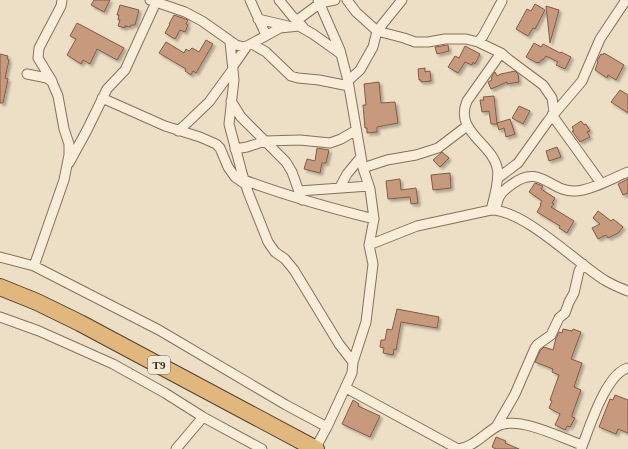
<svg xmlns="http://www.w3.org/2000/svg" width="628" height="449" viewBox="0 0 628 449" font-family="'Times New Roman',serif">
	<defs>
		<filter id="shadow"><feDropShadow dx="2.5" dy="2.5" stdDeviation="1" flood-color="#0004"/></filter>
	</defs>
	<rect width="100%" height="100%" fill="#ecdfc6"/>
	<path fill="#c79a7e" stroke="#835b44" filter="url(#shadow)" d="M94,0H110L104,12L91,5Z
		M535,4L545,10L535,29L533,28L528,36L516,29L527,9L531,11Z
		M120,5L139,10L135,25H131L130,27L125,26V28L118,26L120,20H118L119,15H117Z
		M546,6L559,10L550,43Z
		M174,15L188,20L186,24L188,25L185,32L180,30L175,39L165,33L170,24H169Z
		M77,23L124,48L117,60L97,49L90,64L83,60L81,64L67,55L76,39L70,36Z
		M206,40L213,44L196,73L193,71L191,75L185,71L186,69L159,53L166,42L184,53L186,49L189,51L192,48L199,52Z
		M534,43L541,47L543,44L560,53L561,52L571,57L565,69L556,65L558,62L546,56L543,60H541L539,63L538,62L537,63L526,57Z
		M448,45L449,51L437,54L435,47Z
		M465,46L480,54L475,64L473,62L472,65L465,62L458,73L448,67L455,56L459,58Z
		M604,53L624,65L616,80L608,75L607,78L595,70L598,62L597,61L598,59L601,54L603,55Z
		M0,54L8,56L7,59L9,60L5,78L8,79L3,103H0Z
		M425,68V72L430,71L431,81L421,82V80H419L418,69Z
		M515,71L518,74L519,82L507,84V82L491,89L488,82L492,80L491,78L494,73L495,72L497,76L501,74Z
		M379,82L381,103L395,102L398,123L377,127V132L367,133V128H365L363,105H366L364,84Z
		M620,90L628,95V113L611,102Z
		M494,96L497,124H491L489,111L482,112L480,100H484L483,97Z
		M519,106L530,111L523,124L512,118Z
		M510,119L515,134L506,137L504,128L499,130L497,123Z
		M581,121L584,125L586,124L590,131L587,132L590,137L580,142L572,131H574L572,127Z
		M557,147L561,157L549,161L546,151Z
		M317,148L329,150L326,163H322L320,173L304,169L307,159L315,161Z
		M442,152L449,158L440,167L433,160Z
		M450,173L451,188L433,190L431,175Z
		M400,179L401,190L416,188L418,203L411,204L410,197L388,199L386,181Z
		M628,179V193L623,195L618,184Z
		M535,183L543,186L541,189L555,198L552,203L554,204L551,207L574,221L567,233L559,228L560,226L537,212L541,205L540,204L542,201L529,192Z
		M598,211L611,221L613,219L623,227L618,233L608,238L606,235L598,239L592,228L600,224L593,218Z
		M397,309L439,317L437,328L401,322L396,350L394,349L393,355L383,353L384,348L380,347L381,340H385L387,329L392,330Z
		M563,329L572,331L573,329L581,332L571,359L582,363L574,387L581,390L572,415V417L575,418L570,427L567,426L565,430L555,425L560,414L549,408L552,401L550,400L559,375L552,372L553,369L535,362L540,351L544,347L553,350L556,338L559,332L562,333Z
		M615,395L628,400V433L618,429L616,434L599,427L610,399L613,400Z
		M353,400L359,404L358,406L380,416L370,437L342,424Z
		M496,437L506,441L505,443L519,449H496L492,447Z"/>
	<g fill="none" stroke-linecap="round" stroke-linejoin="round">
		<defs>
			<path id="minor" d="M150,0L185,12L202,21L236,45L244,47L249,45L280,28L299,26L313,34L341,54
				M250,0L266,35
				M279,0L293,17L303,27
				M347,0L356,12L377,31L404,38L415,42H428L445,39H466L478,42L501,53L508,59L543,85L552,98L554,112
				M320,3L335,0
				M258,19L288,26
				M296,21L315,7L321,5
				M230,42L234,80L229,124L242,173L248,192L268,242L275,252L285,259L294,270L339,344L353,362
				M478,42L483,36L502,1
				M252,44L266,52L291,76L298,78L319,80L349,86
				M233,66L247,46
				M27,74L47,78L52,82L58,96L64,129L69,144V155L64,180L34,266
				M52,81L38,58L39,48L61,6L62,0
				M348,81L360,70L373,47L377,31L402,0
				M102,98L165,126L200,137L216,144L220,148L228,167L235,177L245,184
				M231,101L241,117L286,162L292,172L302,200
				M552,115L601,183
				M178,131L187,123L209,102L233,69
				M235,149L247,147L265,141L300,140L330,143L341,139L353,132
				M69,163L87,130L107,89L125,70L157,0
				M363,168L387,160L416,155L438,148L467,126
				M498,178L518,163L548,121L582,81L600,39L626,0
				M244,180C287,196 330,208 374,219
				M340,187L347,174L361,157
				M299,191L369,186
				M497,204C498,195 504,190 511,185C541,162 550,193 576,191C592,190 613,178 628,172
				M491,210C494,199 500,178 497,167C491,143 454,131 467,101L501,53
				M369,245L417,226L491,210C525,210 576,263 606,281C613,285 620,288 628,291
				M0,257L34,266L159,330L286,405L327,427
				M0,317L39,331L113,364L165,393L203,417L262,449
				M346,388L458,449
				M496,427L515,394L535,348L537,345L551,335L559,318L565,313L569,302L574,293L579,271L583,264
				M176,449L203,417
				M315,449L327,427L352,373L353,362L366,322L373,264L369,245L374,219L370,189L363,168L348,81L340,50L318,0
				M459,449C474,446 483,435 496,427C517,414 561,438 582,445
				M581,449C589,429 606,373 628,368"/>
			<path id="trunk" d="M0,287L37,302L80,323L316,449"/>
		</defs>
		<use href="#minor" stroke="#86715c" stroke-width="11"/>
		<use href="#trunk" stroke="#544030" stroke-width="18"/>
		<use href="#minor" stroke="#f7edd8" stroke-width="9"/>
		<use href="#trunk" stroke="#e1b77e" stroke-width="16"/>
	</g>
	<g text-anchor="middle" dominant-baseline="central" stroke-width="3.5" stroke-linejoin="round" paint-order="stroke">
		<rect fill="#f3ead5" stroke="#6f6456" stroke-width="1" x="148" y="356" width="22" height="18" rx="3"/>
		<g font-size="11" font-weight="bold" fill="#372a1f">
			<text x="159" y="365">T9</text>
		</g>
	</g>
</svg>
